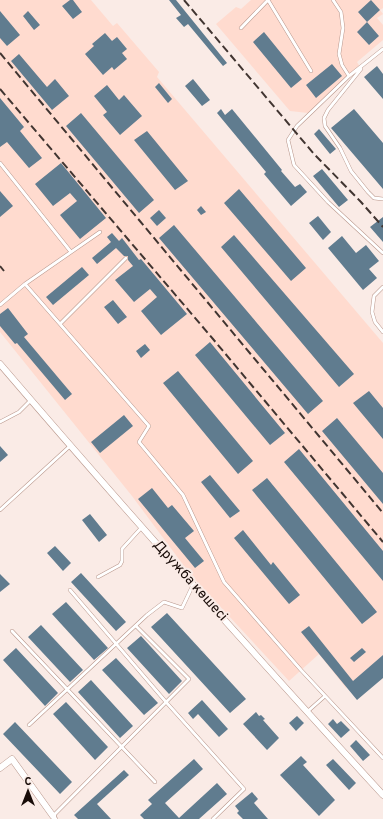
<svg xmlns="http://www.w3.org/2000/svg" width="383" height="819" viewBox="0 0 383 819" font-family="Overpass,sans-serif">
	<rect width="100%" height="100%" fill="#faebe6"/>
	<path fill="#ffdbcf" d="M0,0H91L113,26L117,23L159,72L157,77L383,343V655L346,688L319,654L289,681L190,574L132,496L0,332Z
		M251,0H383V8L380,10L383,14L377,18L383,25V40L357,62L360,67L308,113L290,111L216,24L236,7L241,9Z"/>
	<path fill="#607c8f" d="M70,0H73L82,12L73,19L62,6Z
		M169,0H176L227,63L223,66L188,24L184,27L176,18L181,15Z
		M371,0L380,10L367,22L358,12Z
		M0,11L20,35L7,46L0,38Z
		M28,11L40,25L34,30L23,16Z
		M367,22L379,36L369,45L357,32Z
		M264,32L302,79L291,88L253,42Z
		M105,33L112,41L117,37L127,49L122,53L127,59L114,70L112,67L103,75L85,54L94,46L92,44Z
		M19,54L47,87L55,79L69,96L52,110L11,61Z
		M332,64L342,76L316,98L306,85Z
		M377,66L383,74V99L364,77Z
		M193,79L210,100L202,106L185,86Z
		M159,83L172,99L168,103L155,87Z
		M107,85L119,100L124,95L142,116L120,135L103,115L107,112L94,96Z
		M0,98L24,127L20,131L42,158L29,168L7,142L0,147Z
		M221,109L225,115L232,109L282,170L281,171L295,187L300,184L307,192L291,206L264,174L266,172L217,113Z
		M354,109L383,143V189L331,128Z
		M81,113L154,200L139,213L66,126Z
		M319,129L336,149L330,154L314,134Z
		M147,131L188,181L175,190L134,140Z
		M61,163L106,218L80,239L60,215L77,201L70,193L53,206L35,184Z
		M322,169L348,200L339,207L313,176Z
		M239,189L306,268L291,281L224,203Z
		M0,191L13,206L0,217Z
		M201,206L206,212L201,215L197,210Z
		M159,210L166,218L157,226L150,218Z
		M318,216L331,232L323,240L309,223Z
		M383,217V242L370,227Z
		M174,225L323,401L308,414L159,238Z
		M112,233L119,241L122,238L139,260L141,259L187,314L161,335L141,311L157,297L150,289L134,302L115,280L133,266L128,260V256H124L116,248L97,264L92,258L111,242L107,237Z
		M234,235L354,374L339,387L221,247Z
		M342,236L356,253L366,245L379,261L369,269L377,278L363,290L328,248Z
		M82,267L89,275L53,305L46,297Z
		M113,300L127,317L118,324L104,307Z
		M8,308L28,334L24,337L72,394L65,400L17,343L15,344L0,326V314Z
		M210,342L285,433L270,445L195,355Z
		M145,344L150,350L141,358L136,351Z
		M178,371L253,461L238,474L163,383Z
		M369,391L383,408V439L353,403Z
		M124,415L133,426L100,453L91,442Z
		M337,418L383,473V504L322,431Z
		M0,446L8,455L0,462Z
		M299,449L383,551V581L284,462Z
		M210,475L240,511L230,518L201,482Z
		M267,478L377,612L362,624L252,490Z
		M152,488L168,508L172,505L194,531L185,538L204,561L195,568L138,499Z
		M90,514L107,535L99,542L82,520Z
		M243,530L271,565L273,562L300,595L289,604L234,538Z
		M55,546L71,563L63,571L47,553Z
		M81,573L126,622L116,631L71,582Z
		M0,574L10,584L0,592Z
		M66,602L108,648L94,660L52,614Z
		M167,613L246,699L230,713L151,627Z
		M41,625L83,670L70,682L28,637Z
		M309,626L353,681L383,655V678L357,700L301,632Z
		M141,636L182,681L169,694L127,648Z
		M16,648L58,693L45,706L3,660Z
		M362,648L366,652L354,662L350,658Z
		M116,658L158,703L144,715L102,670Z
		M91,680L133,726L120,738L78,692Z
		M202,700L228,729L219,737L198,714L193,719L188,713Z
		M66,702L108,747L95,760L53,714Z
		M256,712L259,716L261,715L265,719L263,720L279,738L267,750L243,724Z
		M297,716L304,723L296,731L289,723Z
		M333,719L337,724L341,721L350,730L341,738L328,724Z
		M15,722L72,782L60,794L3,734Z
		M356,740L370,755L363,761L350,746Z
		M301,756L307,762L303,765L335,800L319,816L280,775Z
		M194,759L203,769L165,803L179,818L217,783L227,794L199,819H144L140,815L152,804L148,800Z
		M333,759L356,783L349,790L326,765Z
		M124,770L129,775L97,804L111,819H78L74,815Z
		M252,792L258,799L254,803L268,819H243L237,813L239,811L235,806Z"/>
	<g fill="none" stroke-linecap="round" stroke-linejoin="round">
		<defs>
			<path id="service" d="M268,0L311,71
				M333,0L341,12L343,28L339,54L342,65L349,76
				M241,28L268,0
				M383,49L349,76L297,126L288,140L294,165L328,202L383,253
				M361,69L328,110L324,118L325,126L340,148L351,171L368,192L374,198L383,199
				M0,163L71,252
				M25,284L149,426L139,442L183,495L224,582L301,670L383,758
				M383,287L374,296L372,312L375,322L383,332
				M0,305L25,284L100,232
				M60,324L126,258
				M0,422L19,412L31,400
				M0,510L70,446
				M98,577L120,565L122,561V549L142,527
				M70,590L166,702L244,789L213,819
				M12,631L155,782
				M307,712L325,696
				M29,725L147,615L164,602L182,608L193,585
				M56,819L53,816L189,679L136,626"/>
			<path id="minor" d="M0,364C125,510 253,653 383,795
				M0,768L12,759L53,816"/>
		</defs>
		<use href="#service" stroke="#b9978c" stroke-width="4"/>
		<use href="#minor" stroke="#b9978c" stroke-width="7"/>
		<use href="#service" stroke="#fff" stroke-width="3"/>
		<use href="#minor" stroke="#fff" stroke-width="6"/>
		<path stroke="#413531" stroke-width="2" stroke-dasharray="8 4" stroke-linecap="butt" d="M184,0L314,154L361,202L383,227
			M0,53L383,513
			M0,89L213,339L383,542
			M0,266L4,271"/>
	</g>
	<g text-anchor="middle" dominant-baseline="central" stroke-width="4" stroke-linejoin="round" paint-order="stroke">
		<g font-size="14" fill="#180c08" stroke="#faebe6">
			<text transform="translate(190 581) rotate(48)">Дружба көшесі</text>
		</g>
	</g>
	<g transform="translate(28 791)" stroke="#faebe6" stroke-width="3" paint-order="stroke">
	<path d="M0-3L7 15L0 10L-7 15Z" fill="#180c08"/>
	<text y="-6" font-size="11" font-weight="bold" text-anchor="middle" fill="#180c08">С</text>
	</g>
</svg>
